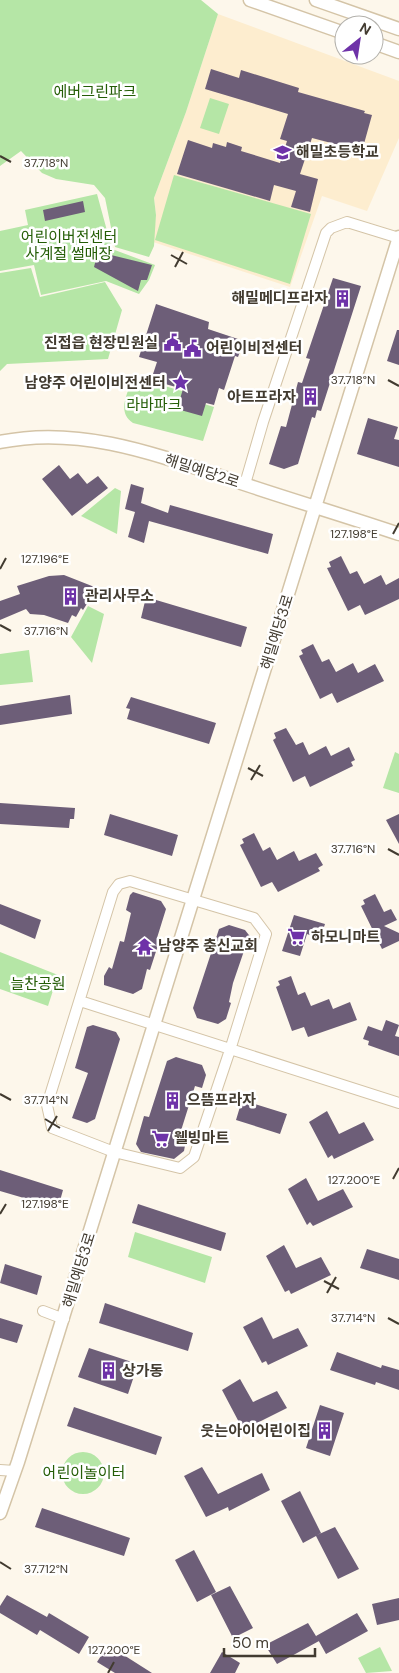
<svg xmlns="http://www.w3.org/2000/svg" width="399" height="1673" viewBox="0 0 399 1673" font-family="'DM Sans','Noto Sans KR',sans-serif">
	<rect width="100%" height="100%" fill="#fdf7eb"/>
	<path fill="#fdedcf" d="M218,14L399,81V138L367,211L322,196L290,287L153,242L156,215L154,198L186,112Z"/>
	<path fill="#b5e6a6" d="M0,0H201L218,14L186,112L154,198L156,215L154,246L149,257L115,247L105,198L94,185L56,179L42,173L21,151L0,166Z
		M210,98L229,104L219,134L200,128Z
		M174,175L311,214L290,284L155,240Z
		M97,194L112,249L155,265L149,280L139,294L106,281L41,295L34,265L0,271V231L28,225L25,210Z
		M31,268L40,297L105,282L122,310L108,359L7,364L0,371V273Z
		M133,377L189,393L188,399L214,407L203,441L133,423C116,412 128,393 133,377Z
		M115,488L121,491L117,534L81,516Z
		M88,606L104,614L92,663L71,637Z
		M29,650L33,682L0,685V654Z
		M395,752L399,754V793L383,788Z
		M0,952L58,975L48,1006L0,989Z
		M135,1232L212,1257L205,1283L128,1257Z
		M62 1473a21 21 0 1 1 42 0a21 21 0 1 1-42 0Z
		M380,1647L392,1671L366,1673L358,1658Z"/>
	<path fill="#6d5e78" d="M211,69L239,78L241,70L299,88L298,92L365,111L364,113L372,115L362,151L312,138L300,174L318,179L310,212L291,207L296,191L274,185L270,201L177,174L188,140L212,148L213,143L226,147L227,142L242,147L241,151L280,163L287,141L280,139L288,114L205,89Z
		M83,201L85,212L45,221L43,210Z
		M97,255H111L152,265L147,280H141L138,291L94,267Z
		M333,278L361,286L321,411L317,410L315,418L312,417L298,464L284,469L269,464L281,426L286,427L298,382L302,383L310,359L306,358Z
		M156,304L209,322L208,329L244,341L238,357L235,356L224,390L219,388L214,405L206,403L202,416L177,409L183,389L151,380L157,362L139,357Z
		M397,330H399V365L387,361Z
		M368,418L398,427L394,439L399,440V467L357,454Z
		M59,465L70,479L78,473L87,484L98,476L108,488L72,516L42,479Z
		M131,484L144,488L141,503L168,513L170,505L273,534L268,554L149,521L144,543L128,537L135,512L125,509Z
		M341,556L350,574L357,571L364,584L381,575L386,585L399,578V599L365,615L360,605L348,611L327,568L331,567L329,562Z
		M64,575L97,588L83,610L81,608L76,617L72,615L68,623L44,615L30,614L26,609L0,620V601L20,594L17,586L49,576Z
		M146,597L247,627L241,647L141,618Z
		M313,644L322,662L329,659L336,672L353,663L358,673L375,664L384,681L337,703L332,693L320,699L299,656L303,654L301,650Z
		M70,695L72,714L0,725V706Z
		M131,697L216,723L209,744L127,719L130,709L126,708Z
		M286,728L296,745L303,742L309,755L326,746L331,756L349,747L355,760L351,762L353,766L310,787L305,776L293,782L273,740L276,738L274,733Z
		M0,803L75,808L74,819H70L69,828L0,824Z
		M110,814L178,835L172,856L104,835Z
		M399,814V844L386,820Z
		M254,833L263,851L270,847L277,860L294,851L299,861L316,853L323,865L318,868L320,871L278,892L272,882L261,887L240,845L244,843L242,839Z
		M133,892L161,901L166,909L157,938L160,939L150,970L147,969L142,989L133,994L104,985V976L109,967L112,969L120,941L124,942L131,913L126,910L130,895Z
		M375,894L384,912L391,909L397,920L384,926L399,933V941L382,949L361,906L365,904L363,900Z
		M0,904L41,920L35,939L0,924Z
		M294,915L325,924L320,939L307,934L300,956L282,951Z
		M229,925L245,930L252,939L248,947L245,948L233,983L229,1002L231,1003L226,1019L218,1024L197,1018L193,1008L219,929Z
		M291,976L298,995L305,992L311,1006L329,999L333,1009L350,1002L357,1020L308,1037L304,1027L292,1031L276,987L280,985L278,981Z
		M386,1020L399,1025L395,1036L399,1037V1056L368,1045L369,1041L363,1039L368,1026L382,1031Z
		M93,1025L116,1032L120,1039L95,1119L87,1123L72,1118L88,1073L75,1068L87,1027Z
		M176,1057L202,1065L206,1075L202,1088L195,1086L179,1137L186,1140L184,1151L174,1159L141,1152L136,1144L144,1116L149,1117L167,1061Z
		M242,1100L287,1114L280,1134L236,1120Z
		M327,1111L339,1134L364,1122L374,1140L334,1159L332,1155L328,1158L309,1122Z
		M0,1170L63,1190L58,1208L0,1191Z
		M306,1178L318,1201L343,1189L353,1207L313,1226L310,1222L307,1225L288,1189Z
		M138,1204L226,1233L221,1251L132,1223Z
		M284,1245L296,1268L321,1257L331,1275L291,1294L289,1290L285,1292L266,1256Z
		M367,1249L399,1259V1280L360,1268Z
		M5,1264L42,1276L37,1295L0,1283Z
		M105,1303L193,1333L188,1351L99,1323Z
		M262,1317L273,1339L298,1328L308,1346L268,1365L266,1361L262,1363L243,1327Z
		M0,1318L23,1325L17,1343L0,1338Z
		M89,1348L138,1364L128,1394L78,1377Z
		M337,1352L381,1368L382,1365L399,1370V1390L376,1382L375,1385L330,1370Z
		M240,1379L253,1402L277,1391L287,1408L247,1428L245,1424L241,1426L222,1390Z
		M320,1405L344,1413L330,1456L306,1448Z
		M74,1407L162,1437L156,1455L67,1426Z
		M202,1467L218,1494L262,1473L270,1490L229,1511L228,1507L206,1517L184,1476Z
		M300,1491L321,1533L317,1535L335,1527L359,1569L338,1579L316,1536L303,1543L281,1501Z
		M42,1508L130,1538L124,1556L35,1527Z
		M194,1550L216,1592L197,1602L175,1560Z
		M230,1586L253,1628L233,1638L211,1595Z
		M7,1595L47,1617L49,1613L89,1637L79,1654L40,1630L37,1635L0,1613V1606Z
		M399,1598V1620L377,1625L372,1604Z
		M357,1613L368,1631L326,1654L316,1636Z
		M308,1623L319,1641L277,1664L265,1645Z
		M108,1645L152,1673H115L97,1662Z
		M222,1652L240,1663L235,1673H210Z"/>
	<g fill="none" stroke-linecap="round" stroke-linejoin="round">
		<defs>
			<path id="minor" d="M245,484L263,422L326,233L331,228L347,222L399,238
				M130,881L254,918L266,934L230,1050L194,1157L180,1168L114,1152L52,1128L47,1105L113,892L119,884Z
				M80,1001L399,1103
				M43,1311L64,1319
				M0,1470L15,1471"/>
			<path id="tertiary" d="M250,0L344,33
				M316,0L399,29
				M374,43L399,52
				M0,442C85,424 168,459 247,485C298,502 349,517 399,534
				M0,1513L18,1462L399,237"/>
		</defs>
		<use href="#minor" stroke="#d4c4a7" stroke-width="12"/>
		<use href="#tertiary" stroke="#d4c4a7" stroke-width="15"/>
		<use href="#minor" stroke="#fff" stroke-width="10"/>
		<use href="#tertiary" stroke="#fff" stroke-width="12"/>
	</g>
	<path fill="none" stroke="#423b30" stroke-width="2" d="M0,156L11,162M171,255L187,264M175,267L183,252M388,380L399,386M393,534L399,523M0,569L6,558M0,625L11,631M248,768L263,776M251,780L260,765M388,849L399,855M0,1094L11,1100M45,1119L60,1128M48,1131L57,1116M393,1179L399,1168M0,1214L6,1204M324,1281L339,1289M327,1293L336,1277M388,1318L399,1324M0,1562L11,1569M108,1673L114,1662"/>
	<defs>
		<symbol id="school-bare" viewBox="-9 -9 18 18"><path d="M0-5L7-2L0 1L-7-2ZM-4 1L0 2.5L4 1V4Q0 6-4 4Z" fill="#6e32a8" stroke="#fff" stroke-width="2.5" paint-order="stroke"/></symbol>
		<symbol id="building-bare" viewBox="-9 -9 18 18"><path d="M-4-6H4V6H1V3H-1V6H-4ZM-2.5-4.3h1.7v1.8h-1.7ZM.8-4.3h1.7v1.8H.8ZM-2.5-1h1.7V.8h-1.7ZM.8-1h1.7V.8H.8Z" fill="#6e32a8" stroke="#fff" stroke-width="2.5" paint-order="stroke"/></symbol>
		<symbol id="civic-bare" viewBox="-9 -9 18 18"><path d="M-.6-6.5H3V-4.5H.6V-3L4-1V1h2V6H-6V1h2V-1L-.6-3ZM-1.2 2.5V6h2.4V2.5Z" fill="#6e32a8" stroke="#fff" stroke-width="2.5" paint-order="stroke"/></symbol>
		<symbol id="sight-bare" viewBox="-9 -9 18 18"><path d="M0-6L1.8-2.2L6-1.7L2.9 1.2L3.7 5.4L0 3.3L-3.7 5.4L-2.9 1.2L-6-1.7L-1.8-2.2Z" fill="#6e32a8" stroke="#fff" stroke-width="2.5" paint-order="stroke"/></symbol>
		<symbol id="supermarket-bare" viewBox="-9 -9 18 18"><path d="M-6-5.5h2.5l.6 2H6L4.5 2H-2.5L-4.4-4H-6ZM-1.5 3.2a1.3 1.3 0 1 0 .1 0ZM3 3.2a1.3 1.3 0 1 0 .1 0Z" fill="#6e32a8" stroke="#fff" stroke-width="2.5" paint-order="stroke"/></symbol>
		<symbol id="temple-bare" viewBox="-9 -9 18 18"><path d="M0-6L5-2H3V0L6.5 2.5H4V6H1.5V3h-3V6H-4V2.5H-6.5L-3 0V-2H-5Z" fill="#6e32a8" stroke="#fff" stroke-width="2.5" paint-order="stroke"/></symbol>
	</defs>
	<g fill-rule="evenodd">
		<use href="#school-bare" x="270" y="140" width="25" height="25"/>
		<use href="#building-bare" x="330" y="286" width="25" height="25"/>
		<use href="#civic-bare" x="160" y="330" width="25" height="25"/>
		<use href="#civic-bare" x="180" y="336" width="25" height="25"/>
		<use href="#sight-bare" x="168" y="370" width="25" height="25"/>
		<use href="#building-bare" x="298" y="384" width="25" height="25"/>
		<use href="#building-bare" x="58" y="584" width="25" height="25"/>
		<use href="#supermarket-bare" x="284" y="924" width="25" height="25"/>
		<use href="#temple-bare" x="132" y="934" width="25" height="25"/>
		<use href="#building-bare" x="160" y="1088" width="25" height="25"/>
		<use href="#supermarket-bare" x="148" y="1126" width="25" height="25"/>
		<use href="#building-bare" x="96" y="1358" width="25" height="25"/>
		<use href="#building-bare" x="312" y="1418" width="25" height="25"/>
	</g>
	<g text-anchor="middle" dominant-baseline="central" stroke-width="5" stroke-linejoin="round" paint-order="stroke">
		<g font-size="15" fill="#245d06" stroke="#fff">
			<text x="95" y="92">에버그린파크</text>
			<text x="69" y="237">어린이버전센터<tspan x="69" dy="17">사계절 썰매장</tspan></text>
			<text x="154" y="405">라바파크</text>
			<text x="38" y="984">늘찬공원</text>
			<text x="84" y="1473">어린이놀이터</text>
		</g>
		<g font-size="15" font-weight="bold" fill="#423b30" stroke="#fff" text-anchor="start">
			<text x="296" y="152">해밀초등학교</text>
			<text x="328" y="298" text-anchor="end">해밀메디프라자</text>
			<text x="158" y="343" text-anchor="end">진접읍 현장민원실</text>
			<text x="206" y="348">어린이비전센터</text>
			<text x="166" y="383" text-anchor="end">남양주 어린이비전센터</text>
			<text x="296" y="397" text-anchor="end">아트프라자</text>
			<text x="85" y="596">관리사무소</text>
			<text x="311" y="937">하모니마트</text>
			<text x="158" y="946">남양주 충신교회</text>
			<text x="187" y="1100">으뜸프라자</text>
			<text x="174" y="1138">웰빙마트</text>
			<text x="122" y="1371">상가동</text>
			<text x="311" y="1431" text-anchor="end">웃는아이어린이집</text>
		</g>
		<g font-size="15" fill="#423b30" stroke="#fff">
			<text transform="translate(202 471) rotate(18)">해밀예당2로</text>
			<text transform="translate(277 632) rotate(-73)">해밀예당3로</text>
			<text transform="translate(79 1270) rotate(-73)">해밀예당3로</text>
		</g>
	</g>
	<g font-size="12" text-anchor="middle" fill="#423b30" stroke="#fff" stroke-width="5" stroke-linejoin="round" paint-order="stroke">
		<text x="46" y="167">37.718°N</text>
		<text x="353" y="384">37.718°N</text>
		<text x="354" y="538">127.198°E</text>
		<text x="45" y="563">127.196°E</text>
		<text x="46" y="635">37.716°N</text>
		<text x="353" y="853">37.716°N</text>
		<text x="46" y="1104">37.714°N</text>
		<text x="354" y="1184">127.200°E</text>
		<text x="45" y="1208">127.198°E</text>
		<text x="353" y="1322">37.714°N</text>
		<text x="46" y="1573">37.712°N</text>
		<text x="114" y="1654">127.200°E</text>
	</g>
	<g transform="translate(359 40) rotate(30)"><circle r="24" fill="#ffffff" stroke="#b3b1ac"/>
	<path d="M0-4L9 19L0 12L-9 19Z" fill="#6e32a8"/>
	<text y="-8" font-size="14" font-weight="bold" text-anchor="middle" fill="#423b30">N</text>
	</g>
	<path d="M224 1648v8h91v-8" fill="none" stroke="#423b30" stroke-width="2.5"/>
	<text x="232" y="1648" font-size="15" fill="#423b30" stroke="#ffffff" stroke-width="4" paint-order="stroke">50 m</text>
</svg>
